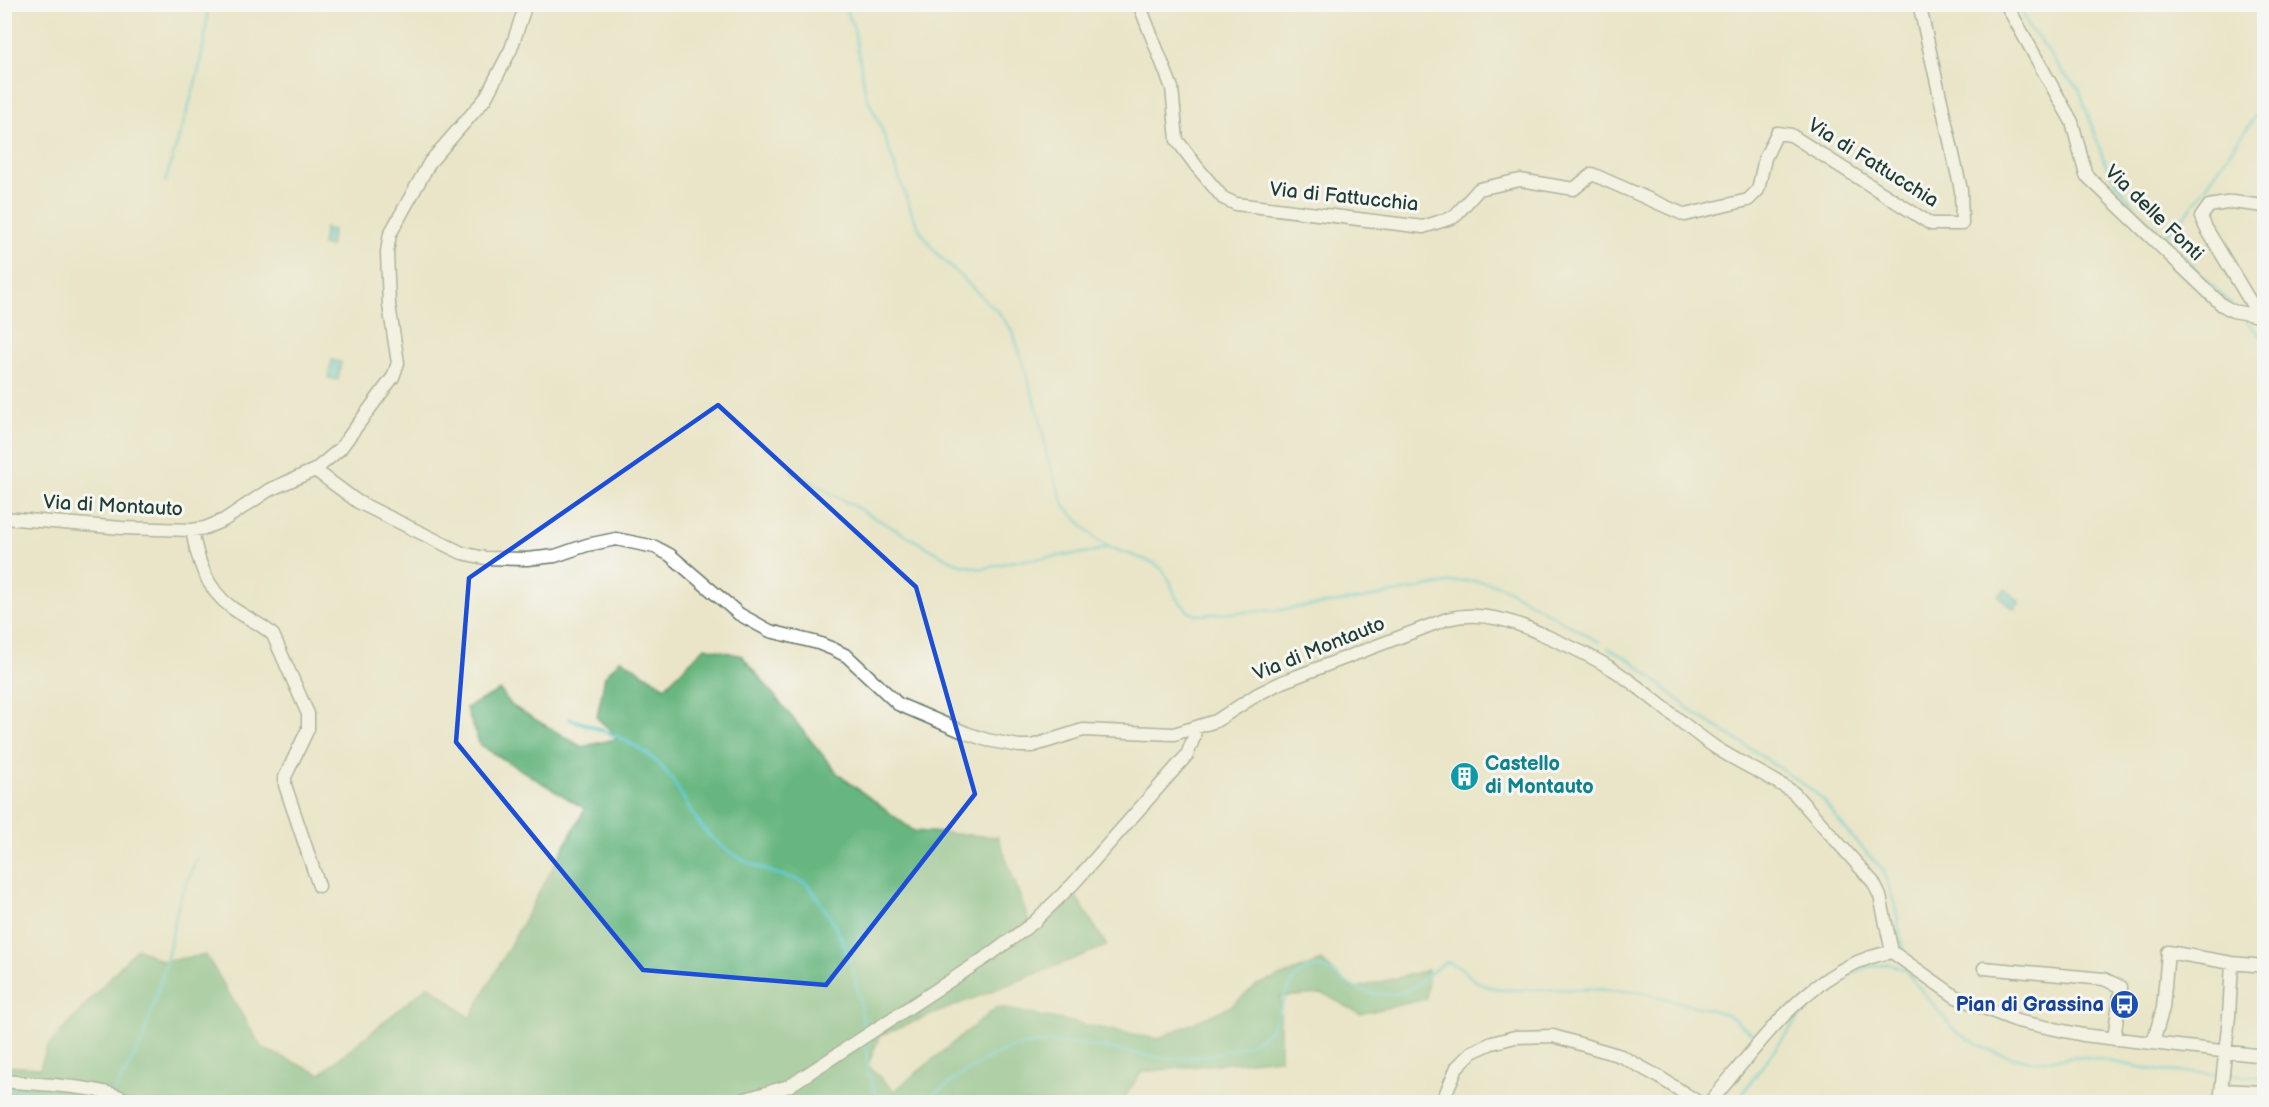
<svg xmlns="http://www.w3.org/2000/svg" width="2269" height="1107" viewBox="0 0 2269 1107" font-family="'Balsamiq Sans',sans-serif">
	<rect width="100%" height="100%" fill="#f6f6f2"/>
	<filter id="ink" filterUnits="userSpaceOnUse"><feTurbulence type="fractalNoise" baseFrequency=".0167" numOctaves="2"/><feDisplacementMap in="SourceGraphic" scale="12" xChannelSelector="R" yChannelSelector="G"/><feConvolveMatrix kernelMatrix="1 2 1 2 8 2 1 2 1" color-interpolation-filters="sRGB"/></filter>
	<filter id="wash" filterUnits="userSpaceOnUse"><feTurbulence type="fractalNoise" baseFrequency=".008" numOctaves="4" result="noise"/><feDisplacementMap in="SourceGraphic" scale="24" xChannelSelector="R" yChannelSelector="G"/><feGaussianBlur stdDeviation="1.35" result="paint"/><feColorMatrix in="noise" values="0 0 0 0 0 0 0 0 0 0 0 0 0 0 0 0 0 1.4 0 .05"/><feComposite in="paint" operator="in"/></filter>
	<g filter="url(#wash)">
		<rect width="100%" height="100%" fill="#eae5c8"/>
		<path fill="#81d496" stroke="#508865" stroke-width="1.5" d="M2257,919L2264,920V938L2255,937Z"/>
		<path fill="#68b67f" stroke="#447a5a" stroke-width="1.5" d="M705,647L742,656L838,774L914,831L998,837L1035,937L1074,893L1107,946L880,1035L868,1065L894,1091L997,1007L1157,1039L1231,1006L1257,985L1322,961L1352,989L1428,970L1427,999L1360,1014L1324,994L1280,997V1058L1141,1072L1122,1102H5L4,1066L40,1068L47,1047L137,948L162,961L206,955L262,1048L320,1074L429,985L470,1018L585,809L480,745L466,708L500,690L512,706L582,747L619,738L597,718L605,676L621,659L665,687Z"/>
		<path fill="#5ccad0" stroke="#3e8482" stroke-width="1.5" d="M325,228L333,230L330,247L322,245Z
			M332,360L341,362L338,380L328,378Z
			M2005,589L2020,602L2014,609L1998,596Z"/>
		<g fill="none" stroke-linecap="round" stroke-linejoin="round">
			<path stroke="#5ccad0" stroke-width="3" d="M844,4L854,29L866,95L880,125L913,216L921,232L938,255L999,313L1013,332L1040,418L1048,461L1065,507L1097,540L1109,547L1154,563L1162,569L1170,581L1176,598L1188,611L1195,615L1280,610L1361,599L1458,581H1479L1501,586L1599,642
				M2020,4L2029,29L2038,37L2063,73L2079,89L2104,161L2117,184L2138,211L2231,304
				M165,182C182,124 206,66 208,4
				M2164,237L2188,212L2264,104
				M2248,323L2264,339
				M793,472L948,559L963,565L983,569L1009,562L1092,552L1109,547
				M1608,648L1632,661L1694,713L1745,745L1812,790L1823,800L1850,835L1883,870L1895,905L1903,950
				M570,719C607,731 650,746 673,781C685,799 695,822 711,837C729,854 751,865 774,873C783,876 796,878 805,883C810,886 815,895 819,900C847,939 860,985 864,1032
				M865,1042L869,1075L878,1102
				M2226,1074L2264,1077
				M2229,1075L2230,1083
				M4,1089L51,1092L84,1102
				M115,1091L142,1042L166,963L179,902L196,859
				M923,1102C951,1083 979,1059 1012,1048C1043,1039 1080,1043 1111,1049C1148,1056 1177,1063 1214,1054C1230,1050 1252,1045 1265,1035C1285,1017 1281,979 1309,969C1330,962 1341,983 1357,989C1371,994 1388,996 1402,992C1420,988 1430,969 1447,962L1460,967L1474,980L1486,986L1503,990L1592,989L1639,992L1723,1013L1734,1019L1759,1040
				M1736,1102L1798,1018L1833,984L1866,967L1889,964L1904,969L1956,1032L1988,1050L2028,1061L2087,1057L2161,1071L2219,1074"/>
		</g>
	</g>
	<g filter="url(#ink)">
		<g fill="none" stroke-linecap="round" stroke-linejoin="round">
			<defs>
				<path id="minor" d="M1139,4L1172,88L1177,140L1197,167L1223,198L1236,204L1423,227L1454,217L1479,189L1520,180L1574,189L1592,174L1685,215L1748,200L1758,190L1765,158L1777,133L1791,135L1931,224H1962L1961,190L1921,12L1923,4
					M2006,4L2072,122L2086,175L2222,305L2233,311L2264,317
					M2259,316L2206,228L2201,217L2209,206L2232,202L2264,206
					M315,470L340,449L393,377L398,363L389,305L387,252L390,234L430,162L485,99L511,49L526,4
					M4,518L122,528L192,530L205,528L224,520L269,490L315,470L358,502L462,553L485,558L527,559L555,556L587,545L616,539L655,547L670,555L739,614L770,631L818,643L833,649L847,656L898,704L966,733L987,740L1019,746H1032L1083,730L1174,734L1216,721L1258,694L1282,682L1447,619C1480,610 1514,621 1544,635C1569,646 1594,657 1617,672C1651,695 1681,724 1715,747C1740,764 1769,775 1794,793L1873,882L1880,896L1892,952
					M192,530C197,558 206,589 231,607C245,618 261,623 273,635L308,714V729L285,777V785L319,886
					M1892,952L1956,997L2017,1021L2083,1035L2264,1056
					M1984,968L2104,979L2121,987L2114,1039
					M2153,1043L2163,1008L2168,952L2232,963L2264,966
					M4,1081C36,1085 105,1085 130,1102
					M2222,1090L2264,1092
					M736,1102L789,1086L991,954L1033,923L1073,884L1187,755L1194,737L1195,729
					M1442,1102L1457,1067L1472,1052L1492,1043L1515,1037L1553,1036L1621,1056L1659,1077L1698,1102
					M1710,1102C1760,1044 1811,965 1892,952
					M2220,1102L2229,1016L2232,963"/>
			</defs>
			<use href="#minor" stroke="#667868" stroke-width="15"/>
			<use href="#minor" stroke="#fff" stroke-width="12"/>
		</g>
	</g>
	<path d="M0 0H2269V1107H0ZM718,405L916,587L975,794L826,985L643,970L456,742L469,578Z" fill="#eae5c8" fill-opacity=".55" fill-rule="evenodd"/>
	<path fill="none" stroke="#1d4ed8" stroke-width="4.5" stroke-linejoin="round" d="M718,405L916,587L975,794L826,985L643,970L456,742L469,578Z"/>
	<defs>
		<symbol id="building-disc" viewBox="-11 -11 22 22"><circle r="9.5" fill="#0f9aa8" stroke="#f6f6f2"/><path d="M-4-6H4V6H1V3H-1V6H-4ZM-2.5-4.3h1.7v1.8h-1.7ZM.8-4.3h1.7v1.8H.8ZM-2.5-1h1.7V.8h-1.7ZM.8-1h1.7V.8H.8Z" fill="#fff"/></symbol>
		<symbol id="bus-disc" viewBox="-11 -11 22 22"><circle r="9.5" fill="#1a4fb4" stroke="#f6f6f2"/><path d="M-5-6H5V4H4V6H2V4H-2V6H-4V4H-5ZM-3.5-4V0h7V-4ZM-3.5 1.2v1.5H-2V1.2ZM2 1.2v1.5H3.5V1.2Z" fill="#fff"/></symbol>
	</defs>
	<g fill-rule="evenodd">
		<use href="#building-disc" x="1448" y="760" width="33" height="33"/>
		<use href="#bus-disc" x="2108" y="988" width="33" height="33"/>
	</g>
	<g text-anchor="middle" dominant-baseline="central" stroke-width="6" stroke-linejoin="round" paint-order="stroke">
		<g font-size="20" fill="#1f3d34" stroke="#f6f6f2">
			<text transform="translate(1873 163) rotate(32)">Via di Fattucchia</text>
			<text transform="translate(1344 197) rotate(6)">Via di Fattucchia</text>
			<text transform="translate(2154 213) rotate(44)">Via delle Fonti</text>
			<text transform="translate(113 506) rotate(3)">Via di Montauto</text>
			<text transform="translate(1319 649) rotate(-22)">Via di Montauto</text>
		</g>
		<g font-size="20" font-weight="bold" fill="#0d838f" stroke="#f6f6f2" text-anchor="start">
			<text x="1485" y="764">Castello<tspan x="1485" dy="23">di Montauto</tspan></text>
		</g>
		<g font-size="20" font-weight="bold" fill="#164399" stroke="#f6f6f2" text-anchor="end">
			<text x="2104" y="1005">Pian di Grassina</text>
		</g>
	</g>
	<rect width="2269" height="1107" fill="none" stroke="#f6f6f2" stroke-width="24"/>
</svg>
